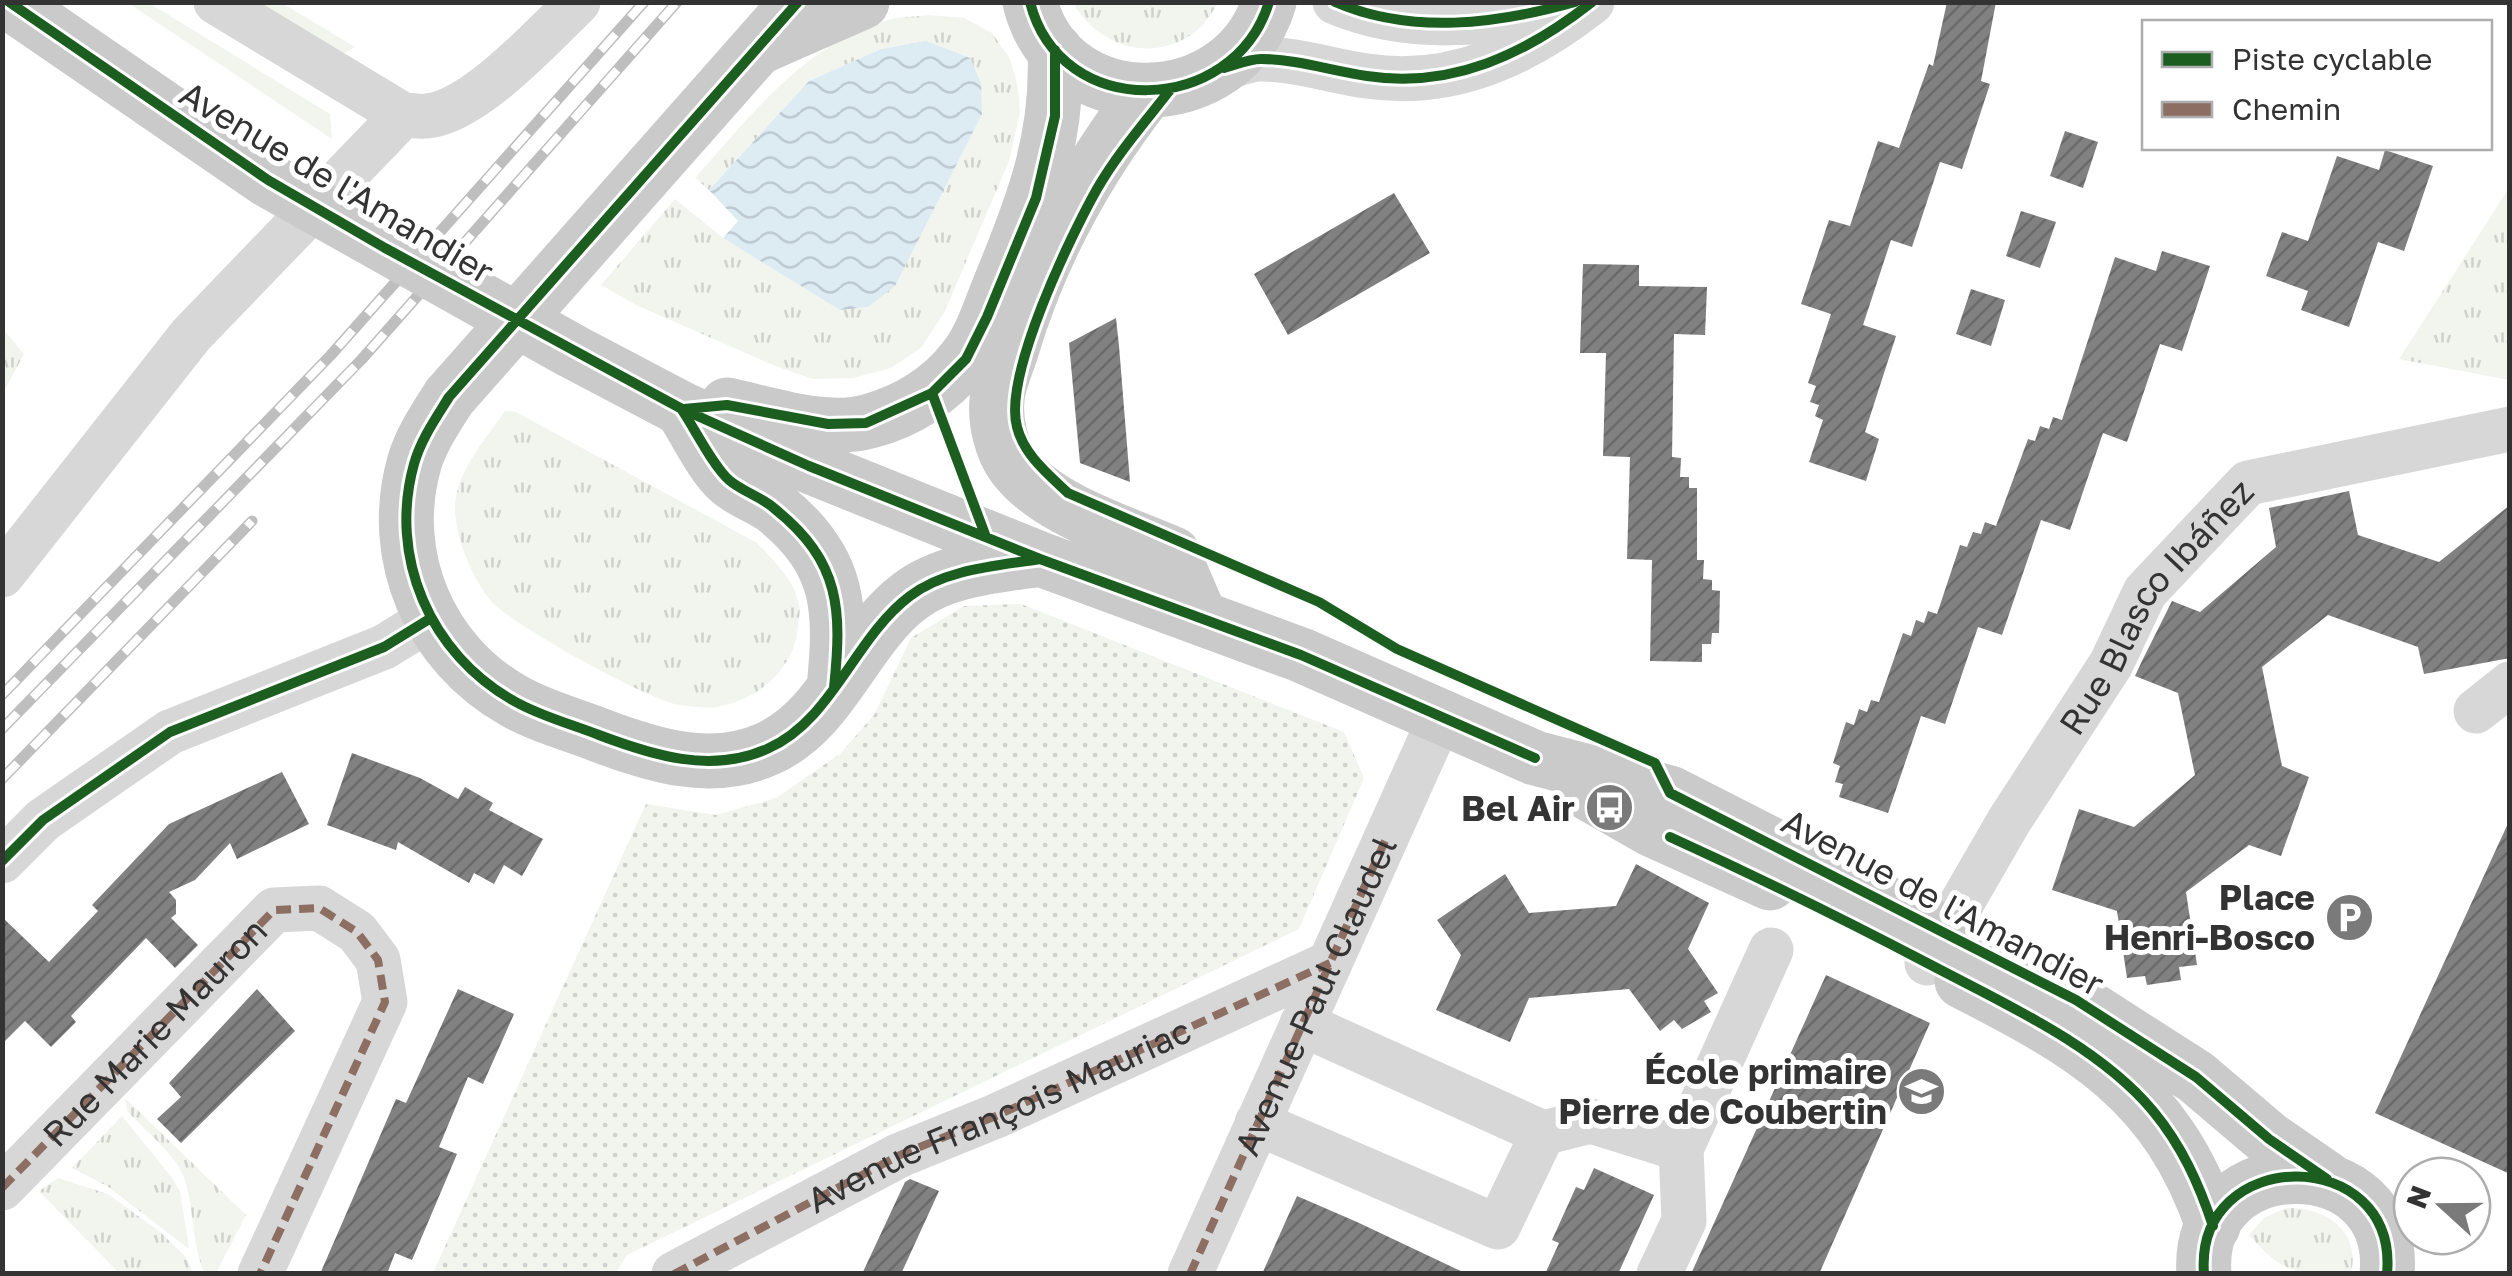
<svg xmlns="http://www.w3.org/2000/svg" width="2512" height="1276" viewBox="0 0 2512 1276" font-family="'Golos Text',sans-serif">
	<defs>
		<pattern id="grass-tufts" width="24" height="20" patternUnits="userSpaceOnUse" patternTransform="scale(2.5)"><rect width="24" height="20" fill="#f1f5ed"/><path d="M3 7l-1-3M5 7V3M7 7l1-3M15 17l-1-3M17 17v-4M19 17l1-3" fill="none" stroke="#cfd2cc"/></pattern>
		<pattern id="park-dots" width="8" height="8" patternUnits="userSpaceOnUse" patternTransform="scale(2.5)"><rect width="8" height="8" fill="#f1f5ed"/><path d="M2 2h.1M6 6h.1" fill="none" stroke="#cfd2cc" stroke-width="1.8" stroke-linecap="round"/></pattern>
		<pattern id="water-waves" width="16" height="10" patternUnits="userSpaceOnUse" patternTransform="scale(2.5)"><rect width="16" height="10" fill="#ddebf3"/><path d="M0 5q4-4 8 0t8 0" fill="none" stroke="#becad1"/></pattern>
		<pattern id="building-hatch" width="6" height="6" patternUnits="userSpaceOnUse" patternTransform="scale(2.5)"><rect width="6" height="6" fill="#818181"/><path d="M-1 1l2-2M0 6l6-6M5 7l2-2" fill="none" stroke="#6a6a6a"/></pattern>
	</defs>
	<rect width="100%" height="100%" fill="#fff"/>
	<path fill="url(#grass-tufts)" d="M1073,3H1218C1213,11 1207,21 1200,28C1156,65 1101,49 1073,3Z
		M930,15L964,18L992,33L1010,59L1018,88L1020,113L1009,161L945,311L921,348L891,368L853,378L812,379L773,365L636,305L601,285L675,199L723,238L840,309L868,307L926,42L881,49L809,81L709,190L695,178C751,115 806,42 892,19C904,16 918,17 930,15Z
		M2509,188V380L2399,359Z
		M3,329L24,354L3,393Z
		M505,411L516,412L757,543C774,561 794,579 799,605C801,612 798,621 798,628C793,670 759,699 717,707C707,708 691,707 679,705C646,699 516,627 493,603C472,581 450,526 456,497C461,466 488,436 505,411Z
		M125,1098L246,1215L216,1273H205C191,1248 195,1199 181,1171C172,1152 142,1127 127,1111Z
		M122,1116L173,1179L180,1192L189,1249L107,1186L72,1168Z
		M58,1178L108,1194L160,1232L184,1255L194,1273H119L39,1191Z
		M2286,1208C2325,1207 2361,1230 2351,1273C2295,1274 2286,1276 2249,1235L2264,1218Z"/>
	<path fill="url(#park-dots)" d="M1021,604L1344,732L1364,778L1299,929L627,1255L616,1273H433L646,804L716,815L776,798L840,754L874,715L911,638L964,606Z"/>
	<path fill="#f1f5ed" d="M128,3H149L330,114L332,139Z
		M247,3H282L355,47L343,54Z"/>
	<path fill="url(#water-waves)" d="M926,41L970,58L981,83L982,114L895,286L868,307L840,310L723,238L738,221L709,190L809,81L881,49Z"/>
	<path fill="url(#building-hatch)" d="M1947,2H1996L1981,81L1990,84L1962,169L1940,162L1912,247L1891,240L1863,325L1896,336L1865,432L1879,439L1866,481L1809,462L1823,420L1815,416L1819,405L1810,402L1816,386L1808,383L1831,314L1801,304L1829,220L1850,226L1878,141L1899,148L1929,64L1933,66Z
		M2065,131L2098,142L2083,188L2050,176Z
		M2385,150L2433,166L2404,251L2378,242L2349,327L2301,310L2308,291L2266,276L2282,232L2308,241L2337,156L2379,170Z
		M1394,193L1430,253L1288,335L1254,274Z
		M2021,211L2056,222L2040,268L2006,256Z
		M2162,251L2210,266L2182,351L2160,344L2127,442L2103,433L2070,530L2041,520L2002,635L1978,627L1945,724L1921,716L1888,813L1839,797L1843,784L1835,782L1840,766L1833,763L1846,722L1854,725L1859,709L1867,712L1871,700L1879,702L1903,633L1911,636L1916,620L1924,623L1928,611L1937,614L1960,545L1967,547L1973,532L1981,534L1985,522L1996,526L2028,439L2035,441L2040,426L2049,429L2053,417L2062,420L2115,257L2156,271Z
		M1583,264L1639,265V286L1707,287L1705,335L1674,334L1672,457L1681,458L1680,477H1689V488H1697V560H1704L1703,579L1712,580V590L1720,591L1719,633H1712L1711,644H1702V662L1650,661L1652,560L1627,559L1630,457L1603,456L1606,353H1580Z
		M1971,289L2005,300L1991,346L1956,334Z
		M1116,318L1119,346L1130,482L1080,463L1069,343Z
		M2349,491L2358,535L2439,562L2510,505V658L2424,674L2418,647L2328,615L2262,667L2282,766L2309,777L2281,856L2249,845L2186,892L2197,965L2179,967L2181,980L2147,985L2145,976L2127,978L2117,911L2052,890L2079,809L2134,827L2195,775L2178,693L2135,676L2141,663L2172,601L2200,612L2276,547L2269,508Z
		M352,753L420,778L458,799L465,787L493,803L489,810L543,839L522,876L504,865L494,884L474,873L469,883L398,842L396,850L327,825Z
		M282,772L309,824L237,859L230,843L195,880L169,892L176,900V914L171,918L198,945L175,968L146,938L71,1016L76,1022L51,1047L25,1021L2,1044V917L49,962L98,911L92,905L169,824Z
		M2510,819V1174L2375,1113Z
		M1636,864L1709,903L1688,949L1718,993L1704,1001L1711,1012L1682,1029L1674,1020L1660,1031L1629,989L1529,998L1510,1042L1436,1010L1461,955L1437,920L1505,874L1529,913L1616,906Z
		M1826,975L1930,1023L1819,1274H1691Z
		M257,989L295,1031L181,1143L157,1119L181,1097L169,1083Z
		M458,989L514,1014L483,1084L468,1077L439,1147L457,1154L412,1260L395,1253L387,1274H320L396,1099L406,1103Z
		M1594,1168L1654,1195L1618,1274H1545L1559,1243L1552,1240L1576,1187L1584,1190Z
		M910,1179L939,1191L901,1274H862L905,1182Z
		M1297,1196L1357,1222L1467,1274H1262Z"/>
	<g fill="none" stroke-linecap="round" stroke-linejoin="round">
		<g stroke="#d7d7d7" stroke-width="45">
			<path d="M216,2L403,115C411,115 419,117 427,116C474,112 544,35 578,2"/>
			<path d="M1335,2C1409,33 1493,26 1568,4"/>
			<path d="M1224,68C1235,65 1249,59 1261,59C1296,59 1332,71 1367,76C1452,89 1526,54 1592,2"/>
			<path d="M2,575L191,335L403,115"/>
			<path d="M2476,711L2510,684"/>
			<path d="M2,861L43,820L170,732L384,647L431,618"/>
			<path id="s1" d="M1927,963L2009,821L2111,664L2145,592L2248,483L2510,429"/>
			<path d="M1257,1123L1498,1227L1543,1133L1302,1024"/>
			<path d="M1543,1133L1591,1121L1681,1149"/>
			<path d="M2,1188L274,910L319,908L357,932L378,960L385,1002L260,1274"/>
			<path id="s2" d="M674,1274L900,1155L996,1116L1330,963"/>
			<path id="s3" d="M1190,1274L1441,716"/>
			<path d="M1659,1274L1684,1221L1681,1149L1771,950"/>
		</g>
		<path stroke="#cacaca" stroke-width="55" d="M798,2L449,397C436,418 421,439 414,464C388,557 430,654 514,701C540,716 571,724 599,735C652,755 711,774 767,749C833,720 854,638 910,596C945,569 997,566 1040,559
			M1030,2C1060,122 1234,117 1269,2
			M764,45L862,2
			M1147,92C1087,169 1040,255 1012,348C1007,365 998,383 997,400C995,421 1001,449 1014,466C1047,510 1123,532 1173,554L1200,617
			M570,350L682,409L809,466L1040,559L1301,655L1535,758L1670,793L2076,1000L2196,1077L2269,1139L2327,1179
			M727,405C770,414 826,434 870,421C907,411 941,390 964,360C981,340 990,309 1000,285C1033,205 1059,138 1055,50
			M682,409C695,429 712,465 729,480C742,492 761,497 775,508C841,561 842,610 834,688
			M1583,790L1653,830L1770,883
			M1962,981C2083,1043 2167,1090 2213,1226
			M2204,1274C2194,1144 2399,1144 2387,1274"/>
		<defs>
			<path id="rail" d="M2,695L330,356L644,2
				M2,729L362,359L677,2
				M2,779L252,521"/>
		</defs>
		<use href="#rail" stroke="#bebebe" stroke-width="11"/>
		<use href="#rail" stroke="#fff" stroke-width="8" stroke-dasharray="22" stroke-linecap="butt"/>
		<path stroke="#cacaca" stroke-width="55" d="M9,2L268,180L570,350"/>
		<g stroke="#8d6e63" stroke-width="8" stroke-dasharray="15 8" stroke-linecap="butt">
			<path id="s4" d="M2,1188L274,910L319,908L357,932L378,960L385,1002L260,1274"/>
			<path d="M674,1274L900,1155L996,1116L1330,963"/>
			<path d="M1190,1274L1385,841"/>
		</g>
		<defs>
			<path id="cycleway" d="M9,2L268,180L385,248L682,409L809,466L1040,559L1301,655L1535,758
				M798,2L449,397C436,418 421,439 414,464C388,557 430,654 514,701C540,716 571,724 599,735C652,755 711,774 767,749C833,720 854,638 910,596C945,569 997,566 1040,559
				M1030,2C1060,122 1234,117 1269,2
				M1335,2C1411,35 1497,24 1575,2
				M1224,68C1235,65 1249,59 1261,59C1296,59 1332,71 1367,76C1452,89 1526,54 1592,2
				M1170,90C1145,122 1117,154 1097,189C1070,237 1003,376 1017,427C1024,455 1048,474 1068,493L1319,602L1397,649L1655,763L1670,793L2076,1000L2196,1077L2269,1139L2327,1179
				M932,393L986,537
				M684,409L727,405L828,424L866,423L932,393L966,359L987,317L1036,198L1055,116V50
				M682,410C695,429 713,466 729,480C743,492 762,497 775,509C841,562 842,610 834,688
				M1670,837C1758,877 1845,920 1931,965C2005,1004 2099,1046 2153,1111C2182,1146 2199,1184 2213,1226
				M2,861L43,820L170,732L384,647L431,618
				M2204,1274C2194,1144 2399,1144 2387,1274"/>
		</defs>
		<use href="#cycleway" stroke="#fff" stroke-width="16"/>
		<use href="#cycleway" stroke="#1b5e20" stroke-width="10"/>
	</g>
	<defs>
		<symbol id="bus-disc" viewBox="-11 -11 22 22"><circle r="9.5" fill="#7a7a7a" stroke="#fff"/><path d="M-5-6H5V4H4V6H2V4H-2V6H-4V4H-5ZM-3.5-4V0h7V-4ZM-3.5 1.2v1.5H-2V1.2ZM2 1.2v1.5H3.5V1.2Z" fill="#fff"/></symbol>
		<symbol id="parking-disc" viewBox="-11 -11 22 22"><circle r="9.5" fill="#7a7a7a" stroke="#fff"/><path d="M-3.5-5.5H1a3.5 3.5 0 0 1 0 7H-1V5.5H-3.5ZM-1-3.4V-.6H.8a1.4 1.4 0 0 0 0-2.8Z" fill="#fff"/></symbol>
		<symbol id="school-disc" viewBox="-11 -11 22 22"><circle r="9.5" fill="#7a7a7a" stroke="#fff"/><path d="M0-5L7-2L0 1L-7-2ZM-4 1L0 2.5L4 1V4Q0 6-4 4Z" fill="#fff"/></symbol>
	</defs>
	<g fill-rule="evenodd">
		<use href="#bus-disc" x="1582" y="780" width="55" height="55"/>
		<use href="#parking-disc" x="2322" y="890" width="55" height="55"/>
		<use href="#school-disc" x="1894" y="1064" width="55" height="55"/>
	</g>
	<g text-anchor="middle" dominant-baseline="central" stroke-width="10" stroke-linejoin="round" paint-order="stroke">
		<g font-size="35" fill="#333" stroke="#fff">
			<text transform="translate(337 182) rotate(31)">Avenue de l'Amandier</text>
			<text stroke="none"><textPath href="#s1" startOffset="425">Rue Blasco Ibáñez</textPath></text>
			<text transform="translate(1943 902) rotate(28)">Avenue de l'Amandier</text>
			<text stroke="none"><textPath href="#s3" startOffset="305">Avenue Paul Claudel</textPath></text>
			<text stroke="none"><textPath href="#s4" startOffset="218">Rue Marie Mauron</textPath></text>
			<text stroke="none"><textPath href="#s2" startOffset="362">Avenue François Mauriac</textPath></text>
		</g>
		<g font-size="35" font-weight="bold" fill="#333" stroke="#fff" text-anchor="end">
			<text x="1575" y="808">Bel Air</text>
			<text x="2315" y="897">Place<tspan x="2315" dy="40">Henri-Bosco</tspan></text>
			<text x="1887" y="1071">École primaire<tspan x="1887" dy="40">Pierre de Coubertin</tspan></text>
		</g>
	</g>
	<rect width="2512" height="1276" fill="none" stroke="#333333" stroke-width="10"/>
	<rect x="2142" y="20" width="350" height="130" fill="#ffffff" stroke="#adadad" stroke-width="2.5"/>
	<rect x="2162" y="52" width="50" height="15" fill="#1b5e20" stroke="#adadad" stroke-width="2.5"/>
	<text x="2232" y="70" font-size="30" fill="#333333">Piste cyclable</text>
	<rect x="2162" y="102" width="50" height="15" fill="#8d6e63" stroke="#adadad" stroke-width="2.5"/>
	<text x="2232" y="120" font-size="30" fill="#333333">Chemin</text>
	<g transform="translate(2442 1206) rotate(291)"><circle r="48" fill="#ffffff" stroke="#adadad" stroke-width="2.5"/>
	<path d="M0-8L18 38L0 25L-18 38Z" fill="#7a7a7a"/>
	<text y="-15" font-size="28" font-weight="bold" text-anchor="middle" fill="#333333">N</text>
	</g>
</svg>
